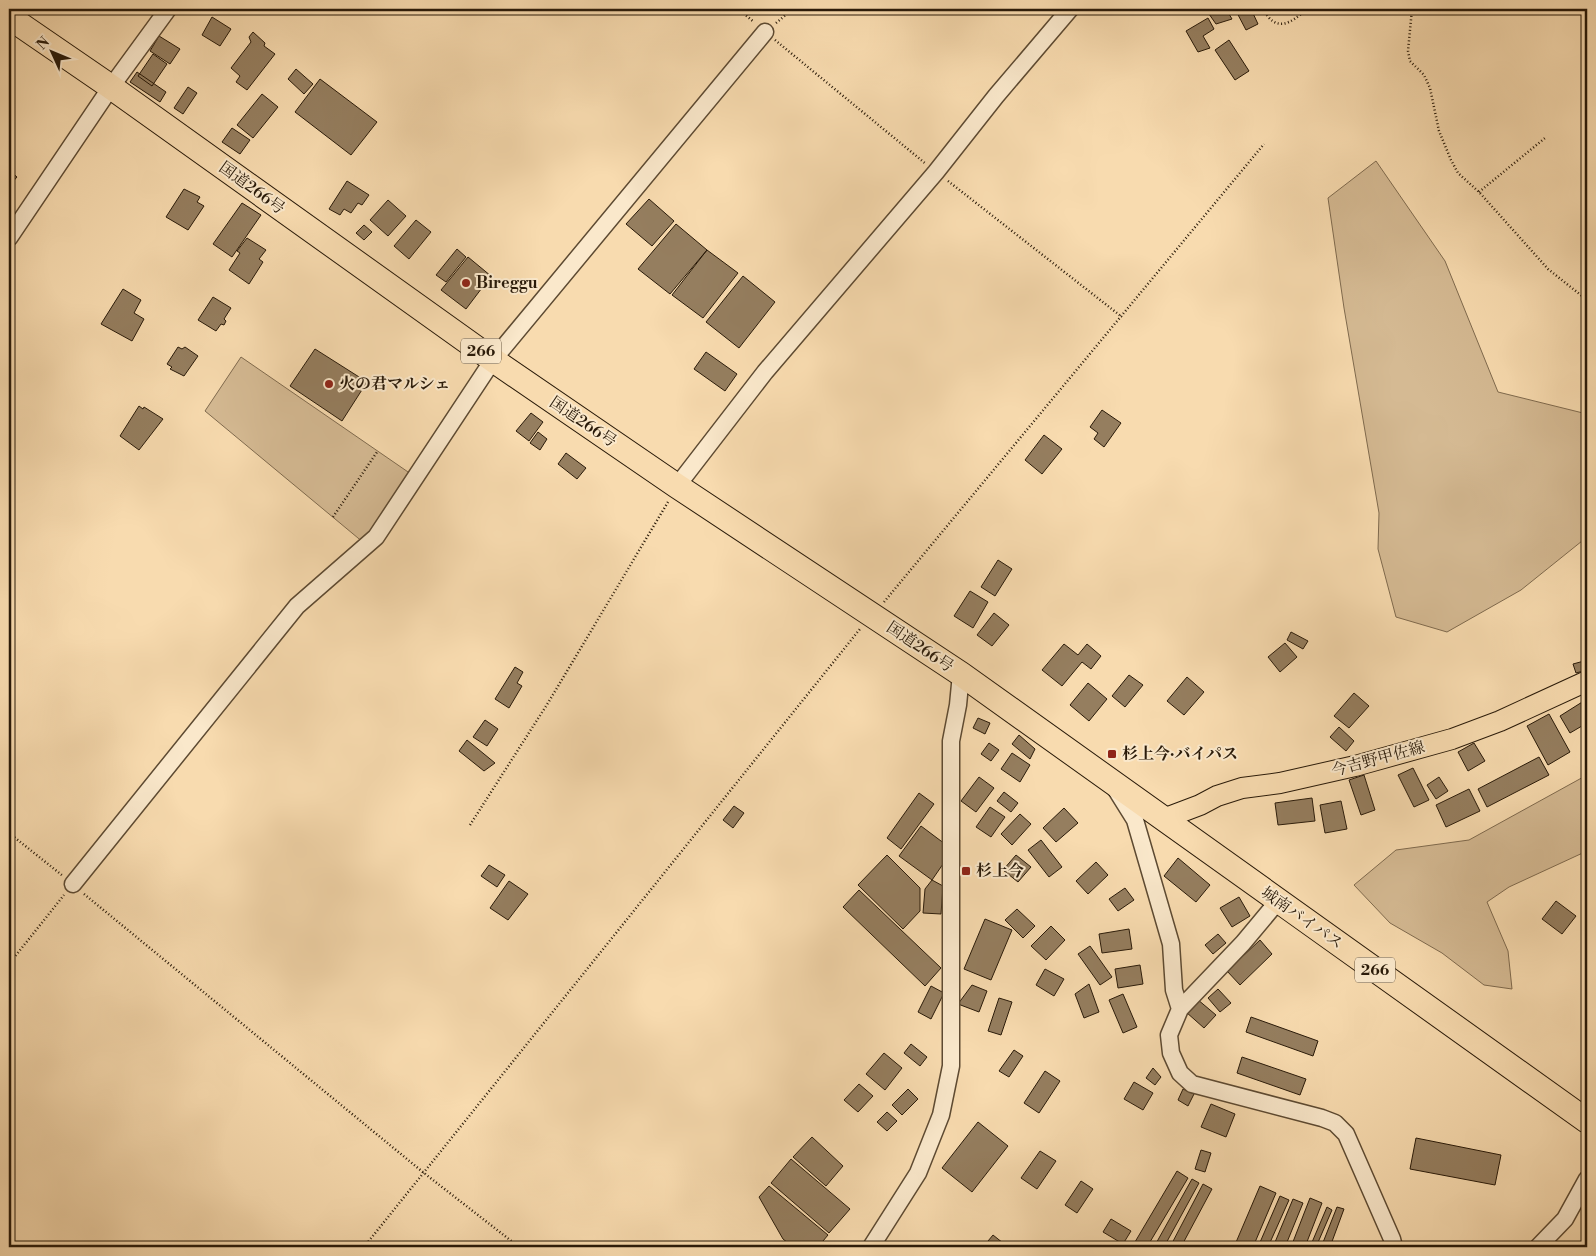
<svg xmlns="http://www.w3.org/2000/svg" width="1596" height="1256" viewBox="0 0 1596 1256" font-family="'Libre Bodoni','Noto Serif JP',serif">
	<rect width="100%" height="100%" fill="#f8dbaf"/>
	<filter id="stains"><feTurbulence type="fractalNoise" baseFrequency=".004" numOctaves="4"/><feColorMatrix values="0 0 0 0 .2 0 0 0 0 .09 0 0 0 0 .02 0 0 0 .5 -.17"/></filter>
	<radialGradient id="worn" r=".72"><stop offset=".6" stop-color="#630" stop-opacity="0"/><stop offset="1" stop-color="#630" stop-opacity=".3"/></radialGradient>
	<path fill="#d5ba93" stroke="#7f6a4e" d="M1376,161L1445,261L1498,392L1587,414V537L1521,590L1447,632L1396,617L1378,549L1379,513L1344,308L1328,198Z
		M241,357L411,474L364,543L205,411Z
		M1587,775V851L1509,887L1487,902L1508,951L1512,989L1484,985L1442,953L1390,923L1354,885L1396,850L1469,840Z"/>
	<path fill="#957e5f" stroke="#291a09" d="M1217,9H1226L1232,19L1216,24L1209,14Z
		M1235,9H1251L1258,24L1246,30Z
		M212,17L231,29L220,46L202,35Z
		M1208,18L1214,29L1203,36L1210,48L1198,52L1186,31Z
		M253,32L265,43L264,46L275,54L247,90L236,82L240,76L231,68L251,42L249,37Z
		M159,36L180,49L170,64L150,51Z
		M1229,40L1249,71L1235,80L1215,50Z
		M153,54L167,64L152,86L138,76Z
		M296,69L313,84L304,94L288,79Z
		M137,72L166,92L160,102L130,82Z
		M320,79L377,122L351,155L295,112Z
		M188,87L197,93L183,114L174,108Z
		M262,94L278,107L253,138L237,125Z
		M232,128L250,140L240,154L222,142Z
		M9,170L17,177L9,186Z
		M347,181L369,195L362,205L358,203L351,213L344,209L340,215L329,209Z
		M184,189L200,197L197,202L204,206L188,230L166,217Z
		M649,199L674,221L652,246L626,224Z
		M388,200L406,216L388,236L370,220Z
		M242,203L261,215L232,257L213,244Z
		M416,220L431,232L409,259L394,246Z
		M676,224L707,250L670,294L638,269Z
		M364,225L372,232L364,240L356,233Z
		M247,238L266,250L259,259L263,262L249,284L229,270L240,253L237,251Z
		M457,249L466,257L446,282L436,275Z
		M707,250L738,273L703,318L672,295Z
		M468,257L491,276L466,309L441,290Z
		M743,276L775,302L739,348L706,322Z
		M123,289L141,300L134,313L144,319L132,341L101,324Z
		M213,297L231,308L224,319L226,321L224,325L221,324L216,331L198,320Z
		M178,347L182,349L185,347L198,356L184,376L170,369L172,367L167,364Z
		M315,349L367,382L342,421L290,386Z
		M706,352L737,374L725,391L694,369Z
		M139,406L143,409L144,407L163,419L139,450L120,436Z
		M1102,410L1121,423L1104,447L1094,439L1098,433L1090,427Z
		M531,413L543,422L529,441L516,431Z
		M538,432L547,439L540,450L530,443Z
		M1044,435L1062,449L1042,474L1025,460Z
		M566,453L586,468L577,479L558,464Z
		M998,560L1012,569L995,596L981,587Z
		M970,591L988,602L973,628L954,616Z
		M994,613L1009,625L992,646L977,635Z
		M1291,632L1308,641L1303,649L1287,640Z
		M1285,643L1297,657L1280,672L1268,657Z
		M1064,644L1078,655L1087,644L1101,656L1091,669L1082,662L1062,686L1042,670Z
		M1584,661L1587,670L1576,673L1573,664Z
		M515,667L523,672L517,683L522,686L509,708L495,699Z
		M1129,675L1143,685L1125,707L1112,696Z
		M1187,677L1204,692L1184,715L1167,701Z
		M1088,683L1107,699L1089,721L1070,705Z
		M1354,693L1369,706L1349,728L1334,716Z
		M1587,699V723L1570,733L1560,716Z
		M1549,714L1570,752L1548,765L1527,726Z
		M978,718L990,723L985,734L973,728Z
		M485,720L498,729L487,746L473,737Z
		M1339,727L1354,741L1346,751L1330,737Z
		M1019,735L1035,749L1030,759L1012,744Z
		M467,740L495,763L484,771L459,751Z
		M989,743L999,750L991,761L981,754Z
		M1474,743L1485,761L1468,771L1458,752Z
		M1012,753L1030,765L1020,782L1001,769Z
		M1539,757L1549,775L1487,807L1478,789Z
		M1413,768L1429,800L1414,807L1398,775Z
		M1364,775L1375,810L1361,815L1349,780Z
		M979,777L994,788L976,812L961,801Z
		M1439,777L1448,791L1436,799L1427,785Z
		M1469,789L1480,811L1446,827L1436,805Z
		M1004,792L1018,803L1011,812L997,801Z
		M919,793L934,804L901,849L887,838Z
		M1312,798L1315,821L1278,825L1275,803Z
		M1341,801L1347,829L1325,833L1320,805Z
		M734,806L744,813L733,828L723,820Z
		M990,807L1005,817L991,837L976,827Z
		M1064,808L1078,823L1056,842L1043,828Z
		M1020,814L1031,824L1012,845L1001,834Z
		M921,826L945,844L943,864L932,880L899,856Z
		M1041,840L1062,867L1049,877L1028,850Z
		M887,855L920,888V911L903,929L858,885Z
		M1016,855L1031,867L1018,882L1003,870Z
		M1178,858L1210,885L1196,902L1164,876Z
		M1096,862L1108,875L1088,894L1076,881Z
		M489,865L505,875L497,887L481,876Z
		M932,880L943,886L941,914L923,913L925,889Z
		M509,881L528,894L508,920L490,908Z
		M1125,888L1134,900L1118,911L1109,899Z
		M859,890L941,968L925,986L843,907Z
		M1239,897L1250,916L1232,927L1220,908Z
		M1556,901L1576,916L1562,934L1542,919Z
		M1017,909L1035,926L1023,938L1005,920Z
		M985,919L1012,930L991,980L964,969Z
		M1051,926L1065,940L1046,960L1031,946Z
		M1129,929L1132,949L1102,953L1099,934Z
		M1218,934L1226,943L1213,954L1205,945Z
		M1260,940L1272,954L1240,985L1227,971Z
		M1090,946L1112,977L1100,985L1078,954Z
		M1140,965L1143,984L1118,988L1115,969Z
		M1045,969L1064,979L1054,996L1036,985Z
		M1089,984L1099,1012L1084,1018L1075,994Z
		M972,985L987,991L979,1012L958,1004Z
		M931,986L944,993L931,1019L918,1012Z
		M1218,989L1231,1003L1220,1012L1208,998Z
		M1123,994L1137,1027L1123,1033L1109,1000Z
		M999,998L1012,1002L1001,1035L988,1031Z
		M1197,999L1216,1015L1204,1028L1186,1012Z
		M1251,1017L1318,1041L1313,1056L1246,1032Z
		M911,1044L927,1057L920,1066L904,1053Z
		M1014,1050L1023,1056L1009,1077L999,1071Z
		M884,1053L902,1068L885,1090L866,1074Z
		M1242,1057L1306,1079L1300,1095L1237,1073Z
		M1153,1068L1161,1077L1155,1085L1146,1078Z
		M1045,1071L1060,1081L1039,1113L1024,1103Z
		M1134,1082L1153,1093L1143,1110L1124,1099Z
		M859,1084L873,1096L858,1112L844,1100Z
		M908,1089L918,1099L902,1115L892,1105Z
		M1183,1089L1194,1094L1188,1106L1178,1100Z
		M1211,1104L1235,1114L1226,1137L1201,1127Z
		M887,1112L897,1121L887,1131L877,1122Z
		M978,1122L1008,1146L972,1192L942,1168Z
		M812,1137L843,1166L826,1186L793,1157Z
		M1416,1138L1501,1155L1495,1185L1410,1169Z
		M1201,1150L1211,1153L1205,1172L1195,1169Z
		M1040,1151L1056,1161L1037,1189L1021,1178Z
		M791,1159L850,1209L829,1233L771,1183Z
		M1177,1171L1188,1178L1147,1247H1132Z
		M1192,1179L1199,1183L1164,1247H1154Z
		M1081,1181L1093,1189L1077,1213L1065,1205Z
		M1203,1184L1212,1189L1181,1247H1170Z
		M769,1186L828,1235L818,1247H793L783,1239L759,1197Z
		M1260,1186L1276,1193L1253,1247H1234Z
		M1280,1196L1289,1200L1268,1247H1258Z
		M1310,1198L1322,1203L1305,1247H1291Z
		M1293,1199L1303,1203L1285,1247H1273Z
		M1327,1207L1332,1210L1316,1247H1310Z
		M1337,1207L1344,1209L1330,1247H1328L1322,1245Z
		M1111,1219L1131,1231L1123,1244L1103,1232Z
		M993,1235L1008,1247H983Z
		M1428,1242L1429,1247H1413V1245Z"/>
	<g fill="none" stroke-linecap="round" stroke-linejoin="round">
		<defs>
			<path id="minor" d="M9,238L111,87L168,9
				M677,486L765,372L936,172L996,96L1070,9
				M1115,788L1135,820L1171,944L1174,990L1180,1009
				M73,884L297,606L376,537L493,360L765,32
				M1278,901L1243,943L1180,1009L1169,1035L1171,1053L1180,1073L1192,1084L1322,1118L1335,1123L1346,1134L1392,1239L1394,1247
				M871,1247L918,1173L941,1115L951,1066V741L958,705L961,674
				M1538,1247L1565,1219L1587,1179"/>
			<path id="major" d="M1163,819L1200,805L1217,796L1242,788L1280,783L1355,766L1452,739L1500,721L1587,681"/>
			<path id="highway" d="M9,17L111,87L493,360L677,486L961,674L1587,1121"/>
		</defs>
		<use href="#minor" stroke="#5d4a32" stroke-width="19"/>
		<use href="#major" stroke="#291a09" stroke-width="22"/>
		<use href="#highway" stroke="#291a09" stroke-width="26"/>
		<path stroke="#291a09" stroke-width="2.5" stroke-dasharray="1 2.5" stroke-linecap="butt" d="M738,9L754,22
			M1263,9C1276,33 1290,24 1307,9
			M1412,9L1408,51L1410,61L1424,75L1430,88L1439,131L1451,160L1458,173L1479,192L1548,269L1587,300
			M776,23L793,9
			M775,40L926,164
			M948,181L1122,317
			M1479,192L1545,138
			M333,517L377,452
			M884,602L1264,144
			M470,825L548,703L668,502
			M9,833L63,876
			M84,894L424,1173L519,1247
			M9,964L64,895
			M364,1247L860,629"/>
		<use href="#minor" stroke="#fae8cb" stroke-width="16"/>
		<use href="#major" stroke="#f8dbaf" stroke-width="20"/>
		<use href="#highway" stroke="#f8dbaf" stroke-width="24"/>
	</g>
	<g fill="#8f2418" stroke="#fae8cb" stroke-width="2">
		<circle cx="466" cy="283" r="5"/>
		<circle cx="329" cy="384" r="5"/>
		<rect x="1107" y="749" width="10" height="10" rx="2.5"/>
		<rect x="961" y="866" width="10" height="10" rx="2.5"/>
	</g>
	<g text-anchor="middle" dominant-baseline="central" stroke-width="4" stroke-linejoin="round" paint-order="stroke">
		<g fill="#fae8cb" stroke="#685843" stroke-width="1">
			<rect x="461" y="338.5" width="40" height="25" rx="4"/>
			<rect x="1355" y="957.5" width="40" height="25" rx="4"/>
		</g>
		<g font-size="15" font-weight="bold" fill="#291a09">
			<text x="481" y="351">266</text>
			<text x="1375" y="970">266</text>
		</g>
		<g font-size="16" fill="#291a09" stroke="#fae8cb">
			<text transform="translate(252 188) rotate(36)">国道266号</text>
			<text transform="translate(583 422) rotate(34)">国道266号</text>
			<text transform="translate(920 647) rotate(34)">国道266号</text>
			<text transform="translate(1378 759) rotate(-15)">今吉野甲佐線</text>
			<text transform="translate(1302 918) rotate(35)">城南バイパス</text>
		</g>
		<g font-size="16" font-weight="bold" fill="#291a09" stroke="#fae8cb" text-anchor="start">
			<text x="476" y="283">Bireggu</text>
			<text x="339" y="384">火の君マルシェ</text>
			<text x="1122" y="754">杉上今·バイパス</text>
			<text x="976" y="871">杉上今</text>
		</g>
	</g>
	<rect width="1596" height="1256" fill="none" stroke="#f8dbaf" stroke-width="30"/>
	<rect x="10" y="10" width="1576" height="1236" fill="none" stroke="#291a09" stroke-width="2.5"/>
	<rect x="15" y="15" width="1566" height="1226" fill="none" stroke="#291a09"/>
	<g transform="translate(52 52) rotate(314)" stroke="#fae8cb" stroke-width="4" paint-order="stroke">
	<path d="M0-4L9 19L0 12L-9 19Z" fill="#291a09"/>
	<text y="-8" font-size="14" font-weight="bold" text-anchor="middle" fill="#291a09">N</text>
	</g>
	<rect width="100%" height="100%" filter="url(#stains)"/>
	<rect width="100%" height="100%" fill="url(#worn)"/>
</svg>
